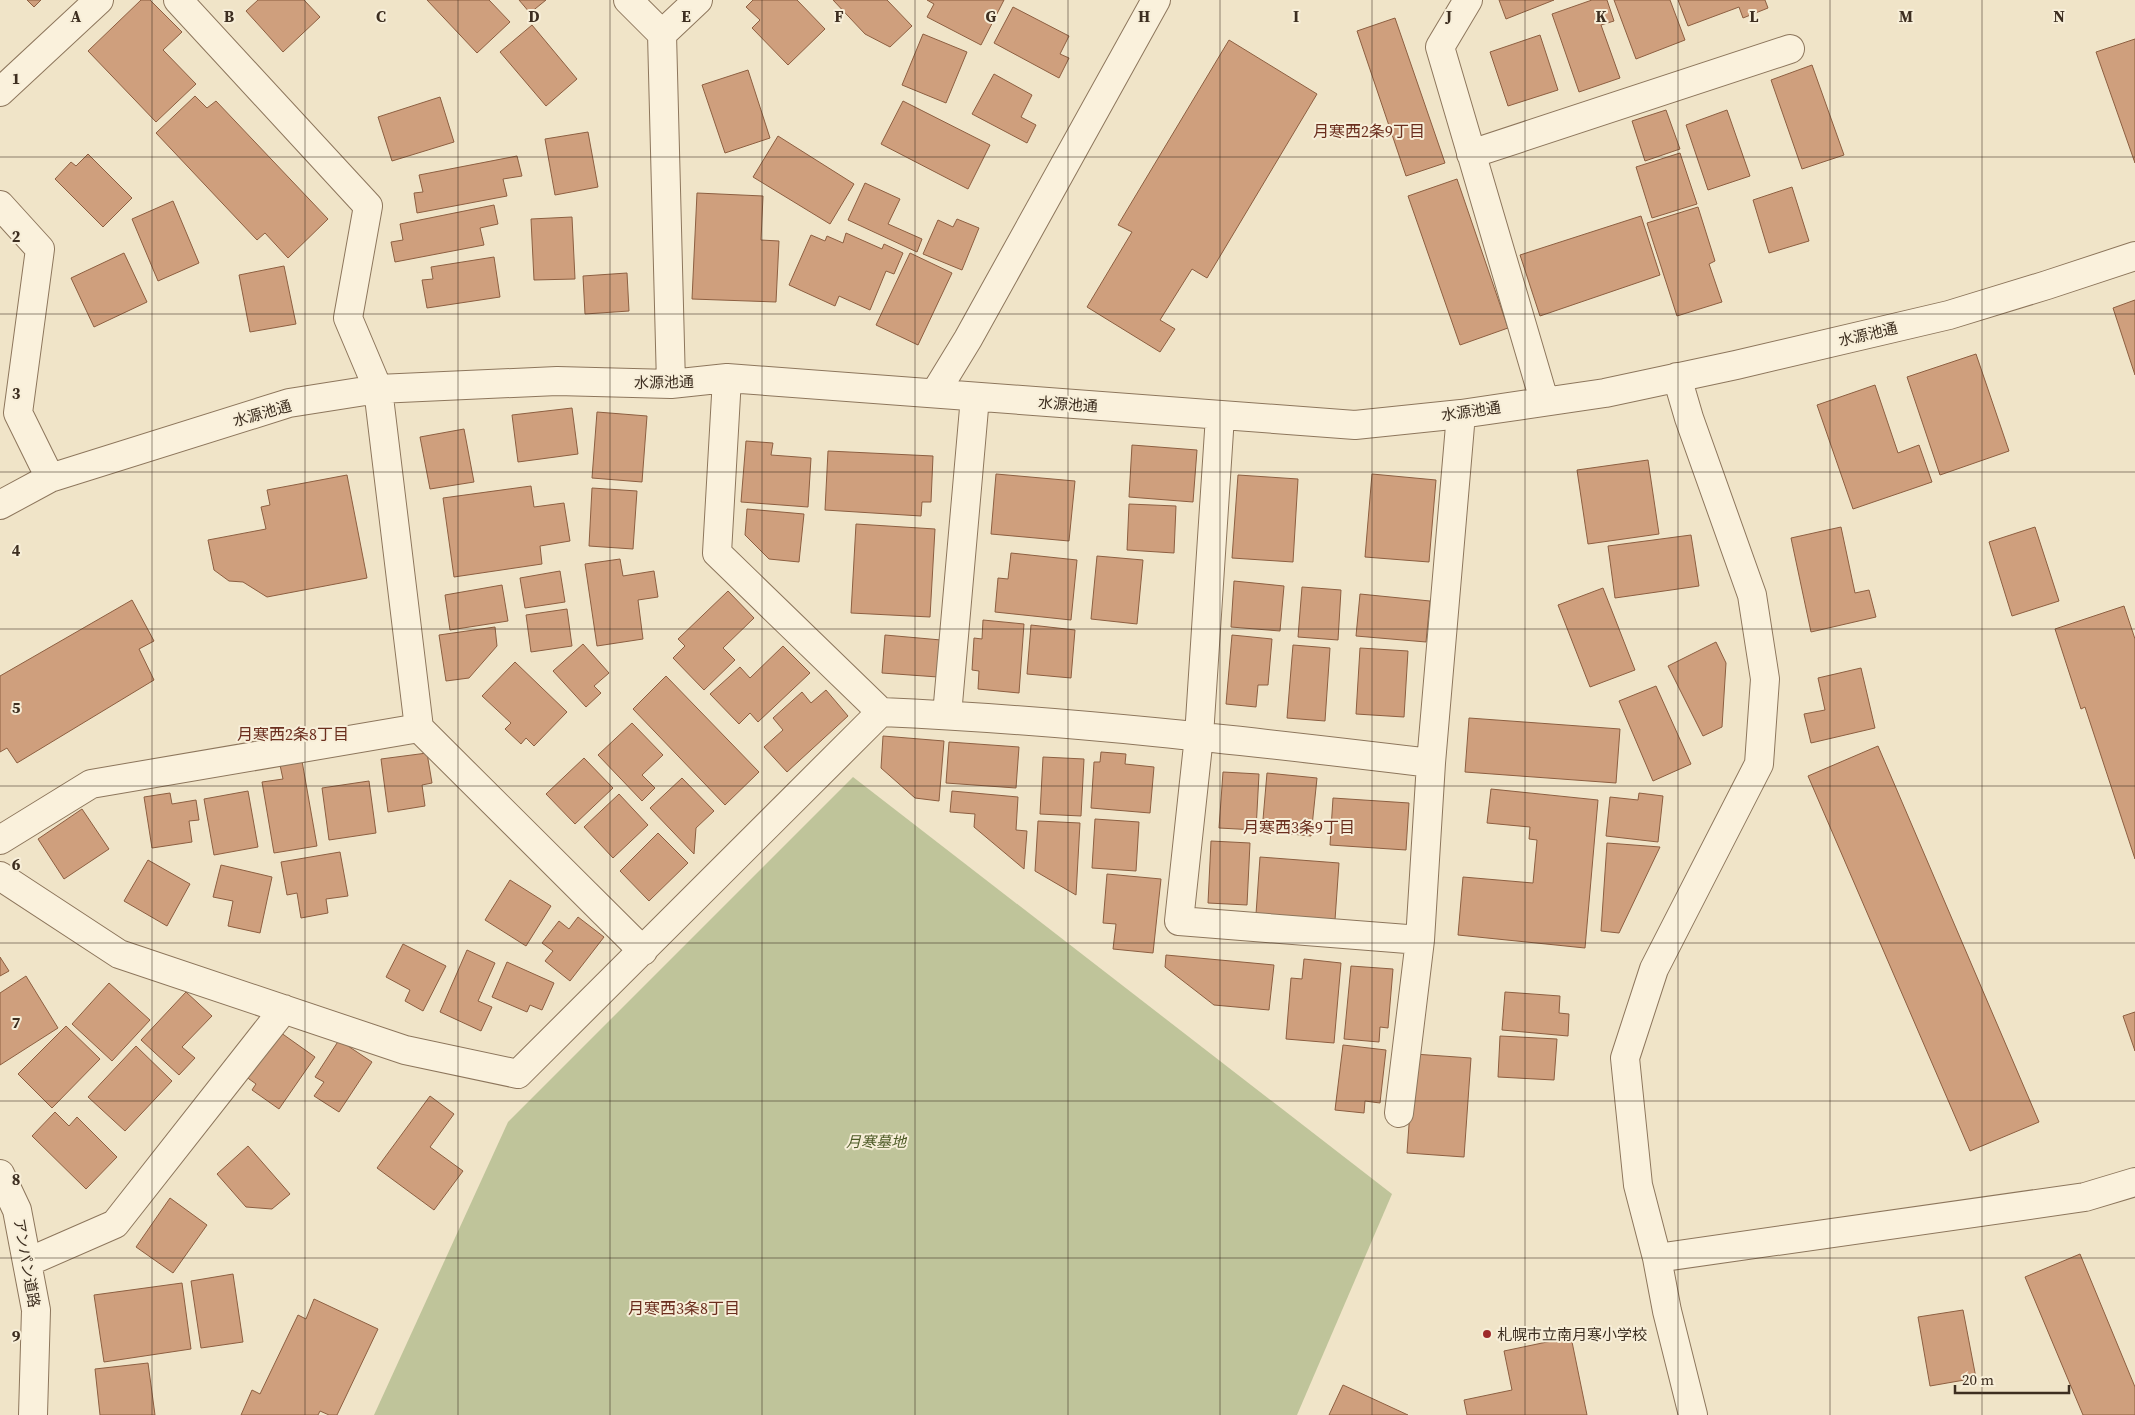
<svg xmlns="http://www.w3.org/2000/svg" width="2135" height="1415" viewBox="0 0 2135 1415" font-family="'Source Serif 4','Noto Sans JP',serif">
	<rect width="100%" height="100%" fill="#f0e4c8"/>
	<path fill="#bfc49a" d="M853,777L1392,1194L1297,1415H374L508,1122Z"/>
	<path fill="#cf9f7d" stroke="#8d5f41" d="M27,0H41L34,7Z
		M141,0H150L182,32L163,50L196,84L156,122L88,51Z
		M258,0H304L320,17L283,52L246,11Z
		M427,0H489L510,22L477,53Z
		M519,0H546L530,13Z
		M753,0H797L825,29L788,65L752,28L760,20L746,7Z
		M833,0H887L912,26L890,47L865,34Z
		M927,0H1004L981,45L927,17L934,4Z
		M1499,0H1554L1506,19Z
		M1592,0H1607L1614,21L1601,25L1620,78L1579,92L1552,14Z
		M1614,0H1670L1685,40L1636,59Z
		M1678,0H1765L1768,8L1743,18L1739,7L1688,26Z
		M1013,7L1069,36L1060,54L1069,58L1059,78L994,43Z
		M1395,18L1445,163L1406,176L1357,31Z
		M532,25L577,79L546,106L500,52Z
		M923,34L967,52L946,103L902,85Z
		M1540,35L1558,90L1508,106L1490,52Z
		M2135,39V163L2096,52Z
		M1229,40L1317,94L1207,278L1192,269L1160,320L1175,329L1160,352L1087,307L1132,232L1118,225Z
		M1812,65L1844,155L1802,169L1771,80Z
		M748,70L770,138L725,153L702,85Z
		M994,74L1032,95L1021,117L1036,125L1027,143L972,114Z
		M195,96L207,108L216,101L328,219L288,258L265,233L257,240L156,133Z
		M440,97L454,142L392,161L378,117Z
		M903,101L990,145L968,189L881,144Z
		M1666,110L1680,149L1645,161L1632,121Z
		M1727,110L1750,176L1708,190L1686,125Z
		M588,132L598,187L555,195L545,139Z
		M778,136L854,184L830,224L753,177Z
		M1680,153L1697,204L1652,218L1636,167Z
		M88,154L132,198L103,227L55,179L71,162L76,166Z
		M517,156L522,176L503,179L507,196L417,213L414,193L423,192L419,175Z
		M1457,179L1508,328L1460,345L1408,196Z
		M865,183L900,199L888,224L922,239L917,252L848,220Z
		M1792,187L1809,241L1769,253L1753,200Z
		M697,193L763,196L761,240L779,241L776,302L692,299Z
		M173,201L199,263L158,281L132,219Z
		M494,205L498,224L480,228L484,245L395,262L391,242L403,240L400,224Z
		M1698,207L1715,261L1709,264L1722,302L1677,316L1647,223Z
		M1641,216L1660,275L1540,316L1520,255Z
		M572,217L575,279L534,280L531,219Z
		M957,219L979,228L962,270L923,254L938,220L953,227Z
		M846,233L882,249L884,244L903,253L894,274L886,271L870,310L839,296L835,306L789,285L811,235L825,241L827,236L843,243Z
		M124,253L147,302L94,327L71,278Z
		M910,253L952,273L918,345L876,325Z
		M494,257L500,297L427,308L422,280L433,279L431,267Z
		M284,266L296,324L250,332L239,275Z
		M627,273L629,311L585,314L583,276Z
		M2135,300V375L2113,308Z
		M1976,354L2009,451L1940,475L1907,377Z
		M1875,385L1898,453L1919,445L1932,482L1853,509L1817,405Z
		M572,408L578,454L518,462L512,415Z
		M597,412L647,416L642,482L592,478Z
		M464,429L474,482L430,489L420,437Z
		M746,441L773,443L771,455L811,458L808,507L741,502Z
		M1132,445L1197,450L1193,502L1129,497Z
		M828,451L933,456L931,502H922L921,516L825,510Z
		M1648,460L1659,534L1588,544L1577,470Z
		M996,474L1075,481L1069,541L991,534Z
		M1372,474L1436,480L1429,562L1365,557Z
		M347,475L367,578L267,597L243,582L229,581L214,570L208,540L266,529L261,507L270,505L267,490Z
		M1238,475L1298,479L1293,562L1232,558Z
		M531,486L534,507L564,503L570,541L540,546L542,564L454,577L443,498Z
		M592,488L637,491L633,549L589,546Z
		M1129,504L1176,506L1174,553L1127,550Z
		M747,509L804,514L799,562L769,559L745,535Z
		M856,524L935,529L930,617L851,613Z
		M1841,527L1855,593L1869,590L1876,617L1811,632L1791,538Z
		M2035,527L2059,601L2012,616L1989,542Z
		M1691,535L1699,586L1615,598L1608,546Z
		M1011,553L1077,560L1071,620L995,612L998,578L1008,579Z
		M1097,556L1143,560L1137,624L1091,619Z
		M620,559L623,576L654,571L658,597L638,600L643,639L597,646L585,564Z
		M560,571L565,602L525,608L520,578Z
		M1234,581L1284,586L1280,631L1231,627Z
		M502,585L508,621L450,630L445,595Z
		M1302,587L1341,590L1338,640L1298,637Z
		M1603,588L1635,670L1590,687L1558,605Z
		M728,591L754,618L723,648L735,660L704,690L673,658L685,646L678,639Z
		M1360,594L1430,601L1426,642L1356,636Z
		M132,600L154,641L139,649L154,680L17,763L7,748L0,752V676Z
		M2124,606L2135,639V859L2085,707L2081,709L2055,629Z
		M567,609L572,646L531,652L526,615Z
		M983,620L1024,624L1019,693L978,689L979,671L972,670L974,638L982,639Z
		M1031,625L1075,630L1071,678L1027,674Z
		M495,627L497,646L469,678L446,681L439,635Z
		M885,635L941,640L938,677L882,673Z
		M1232,635L1272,639L1268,685H1258L1256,707L1226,704Z
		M1716,642L1726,663L1722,727L1703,736L1668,666Z
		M583,644L609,673L594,686L601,693L586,707L553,671Z
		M1293,645L1330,648L1325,721L1287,718Z
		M783,646L810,673L758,722L750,713L739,724L710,694L740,667L750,678Z
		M1360,648L1408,651L1404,717L1356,714Z
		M515,662L567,712L534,746L526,738L521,744L505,729L511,723L482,696Z
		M1861,668L1875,728L1811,743L1804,714L1825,710L1818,678Z
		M666,676L759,772L725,805L633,709Z
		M1656,686L1691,764L1653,781L1619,701Z
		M826,690L848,716L787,772L764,747L783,730L773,718L802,692L811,703Z
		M1469,718L1620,729L1616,783L1465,772Z
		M632,723L663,755L642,775L655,788L642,801L598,755Z
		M883,736L944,741L939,801L915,798L881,768Z
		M949,742L1019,747L1016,788L946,783Z
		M1878,746L2039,1122L1970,1151L1808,776Z
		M1101,752L1126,754L1125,764L1154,767L1150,813L1091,808L1094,762H1100Z
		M427,753L432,783L422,785L425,806L388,812L381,759Z
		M1043,757L1084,759L1081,816L1040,814Z
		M584,758L613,788L575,824L546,794Z
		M302,761L317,846L274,853L262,782L283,779L280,765Z
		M1223,772L1259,774L1256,830L1219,828Z
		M1267,773L1317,778L1311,836L1262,831Z
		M682,778L714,811L696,828L694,854L650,808Z
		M369,781L376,833L329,840L322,788Z
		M1491,789L1598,800L1585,948L1458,935L1463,877L1533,883L1537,840L1529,839L1530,827L1487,823Z
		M248,791L258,847L214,855L204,799Z
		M952,791L1018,797L1016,830L1027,831L1024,869L974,827L975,814L950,812Z
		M170,793L172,804L196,800L199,820L189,821L192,842L152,848L144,797Z
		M1639,793L1663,796L1658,842L1606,836L1610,797L1638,800Z
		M619,794L648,825L613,858L584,827Z
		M1333,798L1409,803L1406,850L1330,845Z
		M82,809L109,849L64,879L38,839Z
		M1095,819L1139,822L1136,871L1092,868Z
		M1038,821L1080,823L1076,895L1035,871Z
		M658,833L688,863L649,901L620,871Z
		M1211,841L1250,843L1247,905L1208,903Z
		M1607,843L1660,847L1619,933L1601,931Z
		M340,852L348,896L326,899L328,913L301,918L297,893L287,895L281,862Z
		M1260,857L1339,863L1335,920L1256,914Z
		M148,860L190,884L167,926L124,901Z
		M221,865L272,877L260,933L228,926L233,901L213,897Z
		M1107,874L1161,879L1153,953L1113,949L1116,924L1103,923Z
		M510,880L551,906L526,946L485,920Z
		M578,917L604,937L570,981L545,961L553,951L542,943L559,921L569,929Z
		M403,944L446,966L423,1011L405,1001L410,990L386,977Z
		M467,950L495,963L478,1001L492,1007L481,1031L440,1012Z
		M1166,955L1274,965L1269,1010L1214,1005L1165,967Z
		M0,957L9,971L0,976Z
		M1304,959L1341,963L1334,1043L1286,1039L1291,978L1302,979Z
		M507,962L554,983L542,1010L530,1005L527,1012L492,997Z
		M1351,966L1393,969L1388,1028L1380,1027L1379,1042L1344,1039Z
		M26,976L58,1028L0,1065V993Z
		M109,983L150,1020L112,1061L72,1024Z
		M186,992L212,1016L182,1047L195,1058L179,1075L141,1040Z
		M1505,992L1560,996L1559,1013L1569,1014L1568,1036L1502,1030Z
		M2135,1012V1051L2123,1016Z
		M66,1026L100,1059L52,1108L18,1074Z
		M277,1030L315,1057L279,1109L252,1090L256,1084L245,1076Z
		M1500,1036L1557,1039L1554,1080L1498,1077Z
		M339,1040L372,1062L339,1112L314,1096L324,1082L315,1077Z
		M1343,1045L1386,1050L1380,1103L1365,1101L1364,1113L1335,1110Z
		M136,1046L172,1081L125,1131L88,1097Z
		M1414,1054L1471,1058L1464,1157L1407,1153Z
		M430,1096L454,1114L430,1147L463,1171L434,1210L377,1168Z
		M55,1112L69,1126L77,1117L117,1157L86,1189L32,1136Z
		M248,1146L290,1194L272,1209L246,1207L217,1174Z
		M170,1198L207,1225L173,1273L136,1247Z
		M2080,1254L2135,1387V1415H2083L2025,1277Z
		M233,1274L243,1342L201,1348L191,1281Z
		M182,1283L191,1349L104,1362L94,1295Z
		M314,1299L378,1329L337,1415H329L320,1411L318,1415H241L252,1390L260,1394L298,1315L306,1319Z
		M1963,1310L1976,1378L1930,1386L1918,1317Z
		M1571,1337L1587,1415H1467L1464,1400L1512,1390L1504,1351Z
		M148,1363L155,1415H100L95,1369Z
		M1343,1385L1408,1415H1329Z"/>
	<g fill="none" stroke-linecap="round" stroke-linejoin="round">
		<defs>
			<path id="minor" d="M178,0L368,206L348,318L378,389L419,728L643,951
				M628,0L662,34L671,384
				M1468,0L1440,47L1544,400
				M662,34L698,0
				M0,92L99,0
				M1471,154L1790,49
				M0,205L40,249L18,413L50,478
				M1677,377L1689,418L1752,595L1765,679L1759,764L1654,969L1625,1058L1638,1185L1657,1258L1667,1311L1693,1415
				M727,378L717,553L881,712
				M935,393L968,339L1156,0
				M1220,416L1199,736L1179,921L1420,940
				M0,505L50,478L289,403L378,389L557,381L671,384L727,378L1355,425L1461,414L1605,393L1736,365L1949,315L2047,285L2135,256
				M947,715L975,397
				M0,840L91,784L419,728
				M0,876L119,954L405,1050L518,1074L881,712C1065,720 1248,741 1431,763
				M1399,1113L1420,940L1431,763L1461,414
				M0,1174L17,1210L36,1310L33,1415
				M1657,1258L2085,1197L2135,1182
				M28,1262L115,1224L284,1009"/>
		</defs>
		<use href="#minor" stroke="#8d765c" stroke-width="30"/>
		<use href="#minor" stroke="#faf1dc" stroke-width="28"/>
	</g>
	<path fill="none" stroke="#3d2e20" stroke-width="1" stroke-opacity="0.55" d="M152,0V1415M305,0V1415M458,0V1415M610,0V1415M762,0V1415M915,0V1415M1068,0V1415M1220,0V1415M1372,0V1415M1525,0V1415M1678,0V1415M1830,0V1415M1982,0V1415M0,157H2135M0,314H2135M0,472H2135M0,629H2135M0,786H2135M0,943H2135M0,1101H2135M0,1258H2135"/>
	<circle fill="#9e2a2b" stroke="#f7eed8" stroke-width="2" cx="1487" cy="1334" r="5"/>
	<g text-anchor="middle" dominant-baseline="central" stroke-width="4" stroke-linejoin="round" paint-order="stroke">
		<g font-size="15" fill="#3d2e20" stroke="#f7eed8">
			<text transform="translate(1868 334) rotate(-13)">水源池通</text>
			<text transform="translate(664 382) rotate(-1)">水源池通</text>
			<text transform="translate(1068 404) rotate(4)">水源池通</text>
			<text transform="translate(1471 411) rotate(-8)">水源池通</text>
			<text transform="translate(262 413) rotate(-16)">水源池通</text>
			<text transform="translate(27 1263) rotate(80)">アンパン道路</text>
		</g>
		<g font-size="15" font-style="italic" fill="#4d5a26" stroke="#f7eed8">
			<text x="876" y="1141">月寒墓地</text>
		</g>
		<g font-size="15" fill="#3d2e20" stroke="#f7eed8" text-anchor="start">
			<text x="1497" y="1334">札幌市立南月寒小学校</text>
		</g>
		<g font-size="16" fill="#6b2e1e" stroke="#f7eed8">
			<text x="1369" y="131">月寒西2条9丁目</text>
			<text x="293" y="734">月寒西2条8丁目</text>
			<text x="1299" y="827">月寒西3条9丁目</text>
			<text x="684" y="1308">月寒西3条8丁目</text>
		</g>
	</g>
	<g font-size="16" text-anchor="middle" font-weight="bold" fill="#3d2e20" stroke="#f7eed8" stroke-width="4" stroke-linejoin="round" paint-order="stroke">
		<text x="76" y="22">A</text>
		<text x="229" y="22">B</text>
		<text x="381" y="22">C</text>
		<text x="534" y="22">D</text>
		<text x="686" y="22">E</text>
		<text x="839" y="22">F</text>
		<text x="991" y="22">G</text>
		<text x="1144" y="22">H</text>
		<text x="1296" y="22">I</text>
		<text x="1449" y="22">J</text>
		<text x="1601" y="22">K</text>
		<text x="1754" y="22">L</text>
		<text x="1906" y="22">M</text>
		<text x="2059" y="22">N</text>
		<text x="16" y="84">1</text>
		<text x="16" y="242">2</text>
		<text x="16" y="399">3</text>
		<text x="16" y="556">4</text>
		<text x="16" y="713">5</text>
		<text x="16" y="870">6</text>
		<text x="16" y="1028">7</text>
		<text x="16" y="1185">8</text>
		<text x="16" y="1342">9</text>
	</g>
	<path d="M1955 1385v8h114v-8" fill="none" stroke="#3d2e20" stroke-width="2.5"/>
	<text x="1962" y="1385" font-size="15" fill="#3d2e20" stroke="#f7eed8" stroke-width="4" paint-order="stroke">20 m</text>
</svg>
